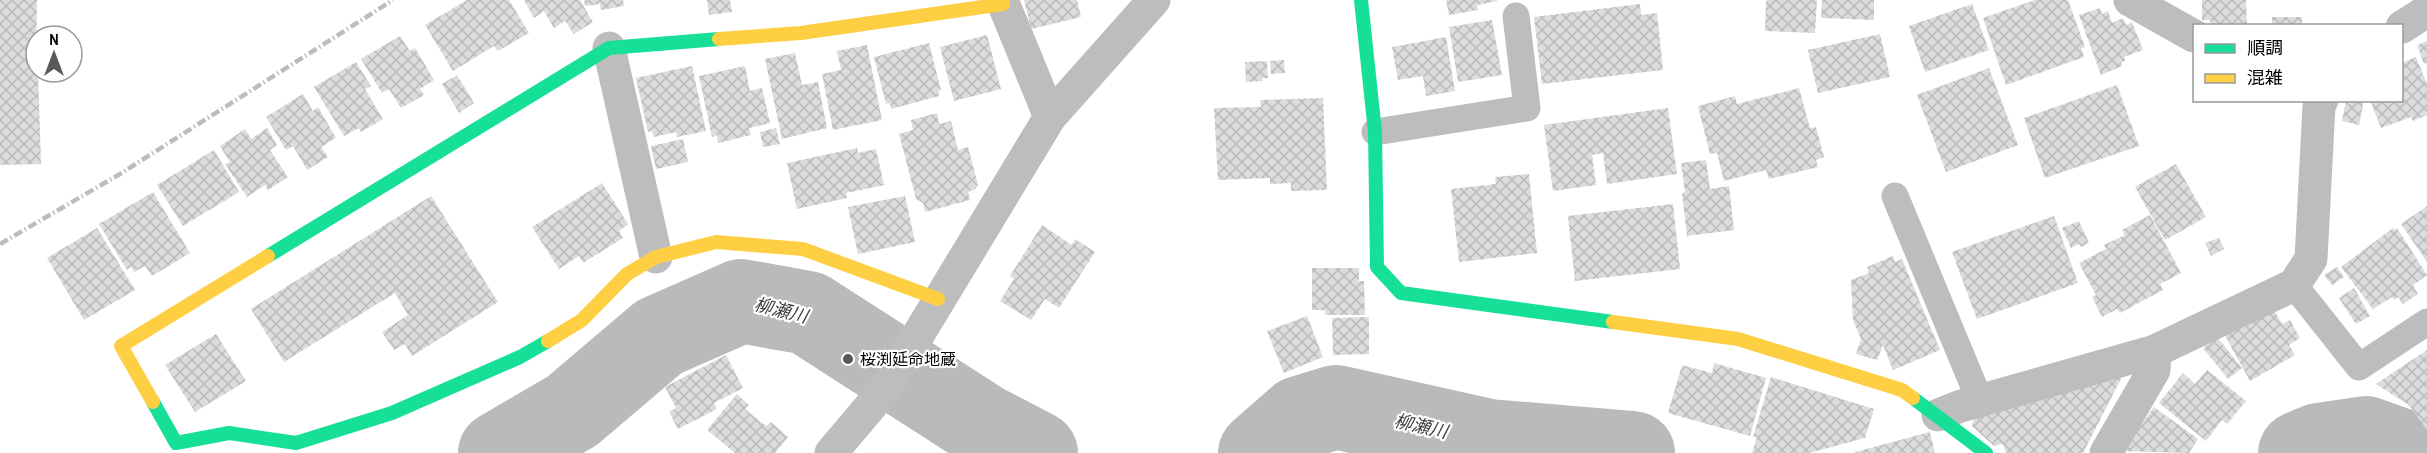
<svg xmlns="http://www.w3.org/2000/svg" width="2427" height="453" viewBox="0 0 2427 453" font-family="'Archivo Narrow','Noto Sans JP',sans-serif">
	<defs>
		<pattern id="building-cross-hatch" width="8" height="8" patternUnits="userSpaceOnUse" patternTransform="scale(1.5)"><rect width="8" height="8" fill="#dcdcdc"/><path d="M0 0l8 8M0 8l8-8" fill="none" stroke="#bbb"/></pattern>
	</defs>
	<rect width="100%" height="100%" fill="#fff"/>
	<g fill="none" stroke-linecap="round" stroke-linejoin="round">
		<path stroke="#bababa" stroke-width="84" d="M500,453L572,411L659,337L741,301L808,313L984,426L1036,453
			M1260,453L1300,418L1336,407L1489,441L1633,453
			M2300,453L2319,445L2366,438L2408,453"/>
	</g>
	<path fill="url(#building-cross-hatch)" d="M0,0H37L36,72H38L41,164L0,165Z
		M467,0H509L529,33L498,51L494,46L453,71L425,25Z
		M524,0H580L593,22L574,34L565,21L554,28L544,11L534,18Z
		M584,0H623L624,6L601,10L600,4L585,6Z
		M707,0H730L732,12L709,15Z
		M1024,0H1077L1081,17L1031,29Z
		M1446,0H1497V1L1477,5L1478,10L1449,15Z
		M1766,0H1817L1815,33L1765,31Z
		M1822,0H1874V20L1821,18Z
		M2035,0H2068L2085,47L2081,48L2084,57L2006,85L1983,18Z
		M2202,0H2246L2247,26L2211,25L2210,20H2202Z
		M1640,4L1641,15L1657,13L1663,70L1542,84L1534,17Z
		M1972,4L1989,50L1925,72L1909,26Z
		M2100,8L2102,14L2108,11L2112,23L2123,18L2126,25L2132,22L2143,50L2124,57L2125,61L2121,62L2122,66L2101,75L2079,15Z
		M2272,17H2302V26H2272Z
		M1492,20L1502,75L1458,82L1449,27Z
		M1880,34L1890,77L1818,93L1808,50Z
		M987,35L1001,89L954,101L940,47Z
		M400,36L410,51L415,48L434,80L420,89L424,95L401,108L389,89L382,93L361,59Z
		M1446,37L1455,91L1426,96L1423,76L1398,80L1392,47Z
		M2427,41V63L2424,64L2417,45Z
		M929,43L941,90L938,91L939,96L891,109L890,103L886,104L874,57Z
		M867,45L882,120L833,130L822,74L841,70L837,51Z
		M795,53L802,85L818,82L827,128L782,139L765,59Z
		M2416,57L2427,84V115L2413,121L2411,117L2381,128L2370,100H2402V63Z
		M1284,60L1285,73L1271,74L1270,61Z
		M1267,61L1268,78H1262L1263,81L1246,82L1245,62Z
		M356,62L371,86L365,89L383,119L361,132L359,128L344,136L314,87Z
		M692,66L706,131L677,137L676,132L654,137L652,131L648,132L636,78Z
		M745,66L750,91L762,88L770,123L749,128L751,135L718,143L717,135L712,137L699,76Z
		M1989,68L2018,145L1946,172L1917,95Z
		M457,75L474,103L459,113L442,84Z
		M2117,85L2139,146L2045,178L2024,118Z
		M1799,88L1810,128L1816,127L1824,157L1816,160L1818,167L1769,179L1766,170L1724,181L1717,153L1710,154L1698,106L1735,96L1737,104Z
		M303,94L313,111L318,107L336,138L321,147L328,157L307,170L293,146L286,150L266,117Z
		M1323,98L1327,190L1291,191V183L1270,184V178L1218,180L1214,108L1261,107L1260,100Z
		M2346,100H2364L2359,125L2342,121Z
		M1668,108L1677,174L1607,184L1603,153L1592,155L1596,185L1553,191L1544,125Z
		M937,113L939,124L951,121L958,150L968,147L978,185L975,189L968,192L970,200L925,212L923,203L916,199L899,134L913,130L911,120Z
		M267,128L277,145L270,150L288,177L268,190L265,185L247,197L225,164L230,162L220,146L245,129L251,139Z
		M776,128L780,144L763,147L760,132Z
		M683,139L688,162L656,169L651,146Z
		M857,148L858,153L876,149L884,185L846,193L847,198L797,209L787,163Z
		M214,150L239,192L183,226L157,185Z
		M1706,160L1710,189L1729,186L1734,230L1687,236L1682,193L1685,192L1681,163Z
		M2176,164L2206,217L2165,240L2135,187Z
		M1529,174L1537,253L1459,262L1451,189L1496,184L1495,177Z
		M602,183L628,224L619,231L623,238L583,263L579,256L559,269L532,227Z
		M153,192L190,253L152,276L145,266L134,272L131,267L127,270L99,224Z
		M431,196L498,302L412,356L405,344L394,350L382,332L408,315L395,293L284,362L251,309Z
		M905,196L915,242L858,254L848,207Z
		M1673,204L1680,269L1575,281L1568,216Z
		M2427,206V262L2401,224Z
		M2150,215L2181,273L2160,284L2163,290L2120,313L2117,309L2102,317L2092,297L2096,295L2079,263L2106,249L2104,245L2125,235L2122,230Z
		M2054,216L2078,283L1977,319L1952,252Z
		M2079,221L2089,243L2081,247L2079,244L2071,248L2062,228Z
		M1042,225L1072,245L1075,239L1095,252L1059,308L1045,299L1031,320L1000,301L1014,279L1010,276Z
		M97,228L135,290L84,320L47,258Z
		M2393,228L2395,230L2397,228L2427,275L2413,285L2418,294L2403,304L2398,297L2394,300L2392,297L2373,309L2341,267Z
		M2219,238L2224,249L2211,256L2205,243Z
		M1893,256L1895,262L1902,259L1940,350L1893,370L1883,345L1877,360L1856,354L1861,339L1853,320L1851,280L1869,273L1867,267Z
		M2337,267L2344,277L2332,285L2324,275Z
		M1312,268H1359V281H1364L1365,315H1325V310H1312Z
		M2354,288L2370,316L2356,324L2339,298Z
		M2273,308L2282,324L2290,320L2300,338L2289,345L2295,355L2250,381L2224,334Z
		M1307,316L1323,357L1284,373L1267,331Z
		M1369,317V354L1333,355L1332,318Z
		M216,334L246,381L195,412L165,365Z
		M2216,338H2218L2242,368L2228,379L2203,348Z
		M2427,350V430L2409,405L2376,384Z
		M726,355L743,388L714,403L717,409L678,429L669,412L676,408L665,387Z
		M1714,363L1766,378L1750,436L1668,413L1682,365L1712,373Z
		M2207,370L2246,401L2227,424L2222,420L2206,441L2159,403L2183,373L2195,384Z
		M1771,377L1874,409L1865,438L1809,453H1752L1757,437H1753Z
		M2122,377L2083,453H2006L2003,444L1994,446L1972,426L1974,417Z
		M737,394L749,405L745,409L766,426L771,422L788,437L775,453H735L707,430Z
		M2154,407L2198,439L2189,453L2123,451Z
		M1930,432L1935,453H1855V452Z"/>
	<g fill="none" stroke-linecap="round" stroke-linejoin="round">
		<path stroke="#bdbdbd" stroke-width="27" d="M1375,132L1527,108L1516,16
			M1895,196L1980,401
			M2294,285L2359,367L2427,322"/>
		<path stroke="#bdbdbd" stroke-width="33" d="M1002,0L1050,117
			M2130,0L2194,36
			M2402,27L2427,11
			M609,48L656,257
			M1938,415L1961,406L2155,351
			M831,453L886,388L1050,117L1154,0
			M2106,453L2154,370L2155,351L2294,285L2311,259L2319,106L2322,100"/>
		<path stroke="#16e098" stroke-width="14" d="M1361,0L1375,132L1377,267L1401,293L1613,322
			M268,256L609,48L719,39
			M1913,398L1986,453
			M153,402L176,443L229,433L296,443L392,413L520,357L548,341"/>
		<path stroke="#ffcf43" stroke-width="14" d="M719,39L801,33L1003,4
			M1613,322L1738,339L1902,390L1913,398
			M548,341L582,320L627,274L656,257L716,242L803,249L938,299
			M153,402L121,346L268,256"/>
		<path stroke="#bdbdbd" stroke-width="4.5" stroke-dasharray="9 3 1.5 3" stroke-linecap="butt" d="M0,244L120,174L393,0"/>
	</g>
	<circle fill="#595959" stroke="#fff" stroke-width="2" cx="848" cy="359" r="6"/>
	<g text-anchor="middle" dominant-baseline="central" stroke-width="4.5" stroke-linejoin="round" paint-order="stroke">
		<g font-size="16" fill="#000" stroke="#fff" text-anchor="start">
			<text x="860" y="359">桜渕延命地蔵</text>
		</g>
		<g font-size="18" font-style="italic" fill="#3e3e3e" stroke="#fff">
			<text transform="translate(781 310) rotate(14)">柳瀬川</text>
			<text transform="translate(1421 426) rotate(13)">柳瀬川</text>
		</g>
	</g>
	<rect x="2193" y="24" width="210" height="78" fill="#ffffff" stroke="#999999" stroke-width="1.5"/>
	<rect x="2205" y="44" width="30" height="9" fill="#16e098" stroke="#999999" stroke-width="1.5"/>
	<text x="2247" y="54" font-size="18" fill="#000000">順調</text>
	<rect x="2205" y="74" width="30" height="9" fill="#ffcf43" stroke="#999999" stroke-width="1.5"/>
	<text x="2247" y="84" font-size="18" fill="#000000">混雑</text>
	<g transform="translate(54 54)"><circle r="28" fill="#ffffff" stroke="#999999" stroke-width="1.5"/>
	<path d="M0-4.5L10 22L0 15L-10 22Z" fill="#595959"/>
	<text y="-9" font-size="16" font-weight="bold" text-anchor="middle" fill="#000000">N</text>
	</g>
</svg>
